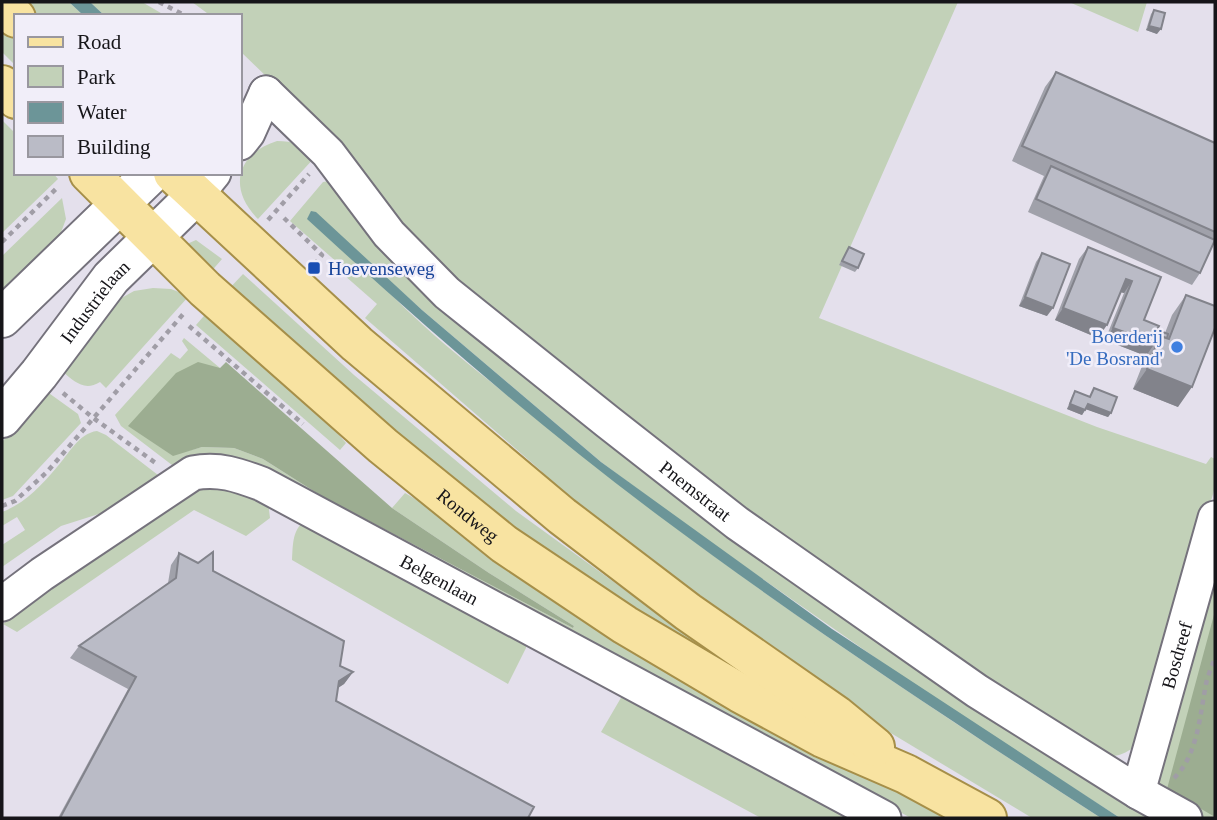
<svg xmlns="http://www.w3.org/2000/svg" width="1217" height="820" viewBox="0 0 1217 820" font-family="Georgia,serif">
	<rect width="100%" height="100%" fill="#e4e0ec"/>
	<path fill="#c2d1b8" d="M14,2H69L84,16H28Z
		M90,2H142L166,16H105Z
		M192,2H958L819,318L1097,427L1206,464L1211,457L1215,459V487L1147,730C1136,751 1119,760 1096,755L713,492L414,246L333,141L240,51V16H211Z
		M1069,2H1147L1138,32Z
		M2,17L16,32V66L2,52Z
		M2,120L16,134V173H53L58,179L2,233Z
		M277,141C293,141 303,145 316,156L258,219C228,189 236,154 277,141Z
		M329,181L375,233L1131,797L1215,507V818H1120L923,691L701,536L601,462L422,310L312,211C348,250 383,289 423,325C459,358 499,388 537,419C715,566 908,693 1101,818H1032L811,685L579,509L539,469L365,318L377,304L344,275L347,271L290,221L323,182Z
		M62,198L66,219L57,243L2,303V256Z
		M196,240L222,259L209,274L187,244Z
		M243,274L354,375L516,511L658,614L858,747L496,527L226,292Z
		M153,288L171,289L189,296L106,388L100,382C84,392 74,381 62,371L118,300L134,291Z
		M210,309L274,361L346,443L340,450L196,325Z
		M184,338L220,368L173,455L202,447L234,448L263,459L323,497L573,628L574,626L489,573L392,508L405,493L483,538L705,685L947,818H911L247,462C220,451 199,455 172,465L121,426L115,415L171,353L180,359L188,350L182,341Z
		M46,391L78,414L81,423L13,496L2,500V442Z
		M97,431L106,435L158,475L105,512L61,526L2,567V545L25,530L17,517L2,526V512C24,504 42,485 57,467C68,455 79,433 97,431Z
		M199,486L232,487L268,502L270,518L246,536L194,510L17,632L3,624L27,604Z
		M303,522L526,643V648L508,684L292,560C293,546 292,532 303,522Z
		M622,696L862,818H761L601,732Z"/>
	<path fill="#9cad91" d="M198,362L220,368L226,362L392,508L489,573L574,626L573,628L323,497L263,459L234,448L202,447L173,456L128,426L176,373Z
		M1215,611V817L1167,789Z"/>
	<path fill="#6c9598" d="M69,2H90L105,16H84Z
		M311,211L316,212L422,310L601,462L832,629L1120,818H1101C951,721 802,623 659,516C536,424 420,323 307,219Z"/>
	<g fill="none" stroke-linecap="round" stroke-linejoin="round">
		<defs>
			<g id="street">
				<path id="s1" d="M266,93L328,153L389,234L447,293L608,422L737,523L977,691L1138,792L1185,818"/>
				<path d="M240,143L248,133L266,93"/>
				<path d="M196,195L214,173"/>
				<path id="s2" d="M2,604L42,574L193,473C219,468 238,475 262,484L884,818"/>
				<path id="s3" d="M1138,792L1215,518"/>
			</g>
			<g id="secondary">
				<path d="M2,318L152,173"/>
				<path id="s4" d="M2,418L39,374L111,278L196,195"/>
			</g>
			<g id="primary">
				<path d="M2,3L16,18"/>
				<path d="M2,85L16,99"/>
				<path id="s5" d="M89,173L205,289L383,446L504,544L625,625L740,693L823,738L906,774L987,818"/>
				<path d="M173,173L357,344L562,516L688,612L836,715L875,747"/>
			</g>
		</defs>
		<use href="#street" stroke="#75727c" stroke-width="37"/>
		<use href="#secondary" stroke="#75727c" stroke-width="42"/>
		<use href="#primary" stroke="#a68f49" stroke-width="42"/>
		<path stroke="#a09da6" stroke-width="4.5" stroke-dasharray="5 5" stroke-linecap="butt" d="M159,2L186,16
			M284,218L322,255L317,261
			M268,220L309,174
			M2,242L59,186
			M189,326L303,424
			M63,393L92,417L157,464
			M2,506L15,501L47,472L185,312
			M1174,778C1198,755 1200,714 1206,684C1208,675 1212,666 1215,657"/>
		<use href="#street" stroke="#fff" stroke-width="33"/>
		<use href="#secondary" stroke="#fff" stroke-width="38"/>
		<use href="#primary" stroke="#f8e3a1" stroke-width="38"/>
	</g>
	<path fill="#a0a1aa" d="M1154,10L1157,34L1146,30L1151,14Z
		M1056,72L1215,143V237L1200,273L1192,285L1028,212L1044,176L1012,161L1045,87Z
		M849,247L858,268L855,272L839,265Z
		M1088,247L1161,277L1144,320L1157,330L1165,333L1172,315L1186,295L1178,407L1133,389L1146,356L1105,340L1124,293L1120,292L1098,338L1055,320L1079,259Z
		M1042,253L1047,316L1019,306L1036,262Z
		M1094,388L1111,413L1108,417L1086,409L1082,415L1067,409L1072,396L1075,391L1089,397Z
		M179,553L213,571L340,666L353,672L344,684L338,688L336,701L528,818H58L128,689L70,658L79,646L168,583L171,565Z"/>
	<path fill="#82838b" d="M1149,26L1161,29L1157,34L1146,30Z
		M1126,279L1132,281L1124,293L1117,291Z
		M1025,297L1053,308L1047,316L1019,306Z
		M1063,308L1107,325L1098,338L1055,320Z
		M1113,328L1155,343L1146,356L1105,340Z
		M1147,369L1192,387L1178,407L1133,389Z
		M1070,404L1085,410L1082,415L1067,409Z
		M1088,404L1111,413L1108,417L1085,409Z
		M353,672L344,684L330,693L339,681Z"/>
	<path fill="#babbc6" stroke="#82838b" stroke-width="2" d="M1154,10L1165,13L1161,29L1149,26Z
		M1056,72L1215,143V232L1022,146Z
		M1051,166L1215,240L1200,273L1036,199Z
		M849,247L864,254L858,268L842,261Z
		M1088,247L1161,277L1144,320L1159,326L1157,330L1168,334L1167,338L1160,336L1155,343L1113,328L1132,281L1126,279L1107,325L1063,308Z
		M1042,253L1070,264L1053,308L1025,297Z
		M1186,295L1215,306V328L1192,387L1147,369L1160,336L1169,339Z
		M1094,388L1117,397L1111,413L1088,404L1085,410L1070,404L1075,391L1090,397Z
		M213,552V571L344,641L340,666L353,672L339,681L336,701L534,807L528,818H60L136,677L79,646L176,578L179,553L198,563Z"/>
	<rect fill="#1a4fb4" stroke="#f1eef9" stroke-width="2.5" x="307" y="261" width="14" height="14" rx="3.5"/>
	<circle fill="#3f7fe0" stroke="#f1eef9" stroke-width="2.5" cx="1177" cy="347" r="7"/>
	<g text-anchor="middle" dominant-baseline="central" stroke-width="5" stroke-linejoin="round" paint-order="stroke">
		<g font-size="19" fill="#164399" stroke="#f1eef9" text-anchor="start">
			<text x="328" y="268">Hoevenseweg</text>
		</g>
		<g font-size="19" fill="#161519" stroke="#f1eef9">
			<text stroke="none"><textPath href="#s4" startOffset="149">Industrielaan</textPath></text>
			<text stroke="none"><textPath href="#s1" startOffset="588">Pnemstraat</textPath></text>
			<text stroke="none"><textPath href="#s5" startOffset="511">Rondweg</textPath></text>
			<text stroke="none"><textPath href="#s2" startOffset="504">Belgenlaan</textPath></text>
			<text stroke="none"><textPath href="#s3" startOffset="142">Bosdreef</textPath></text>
		</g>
		<g font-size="19" fill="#366cbe" stroke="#f1eef9" text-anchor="end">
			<text x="1163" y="336">Boerderij<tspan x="1163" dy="22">'De Bosrand'</tspan></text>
		</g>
	</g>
	<rect width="1217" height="820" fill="none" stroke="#161519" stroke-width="7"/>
	<rect x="14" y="14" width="228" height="161" fill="#f1eef9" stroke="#99979f" stroke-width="2"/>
	<rect x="28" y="37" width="35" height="10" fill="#f8e3a1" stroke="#99979f" stroke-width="2"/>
	<text x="77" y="49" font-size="21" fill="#161519">Road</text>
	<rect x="28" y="66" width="35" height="21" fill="#c2d1b8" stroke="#99979f" stroke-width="2"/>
	<text x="77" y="84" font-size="21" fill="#161519">Park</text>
	<rect x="28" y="102" width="35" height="21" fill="#6c9598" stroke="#99979f" stroke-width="2"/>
	<text x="77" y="119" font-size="21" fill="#161519">Water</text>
	<rect x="28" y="136" width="35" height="21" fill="#babbc6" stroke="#99979f" stroke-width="2"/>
	<text x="77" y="154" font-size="21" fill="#161519">Building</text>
</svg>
